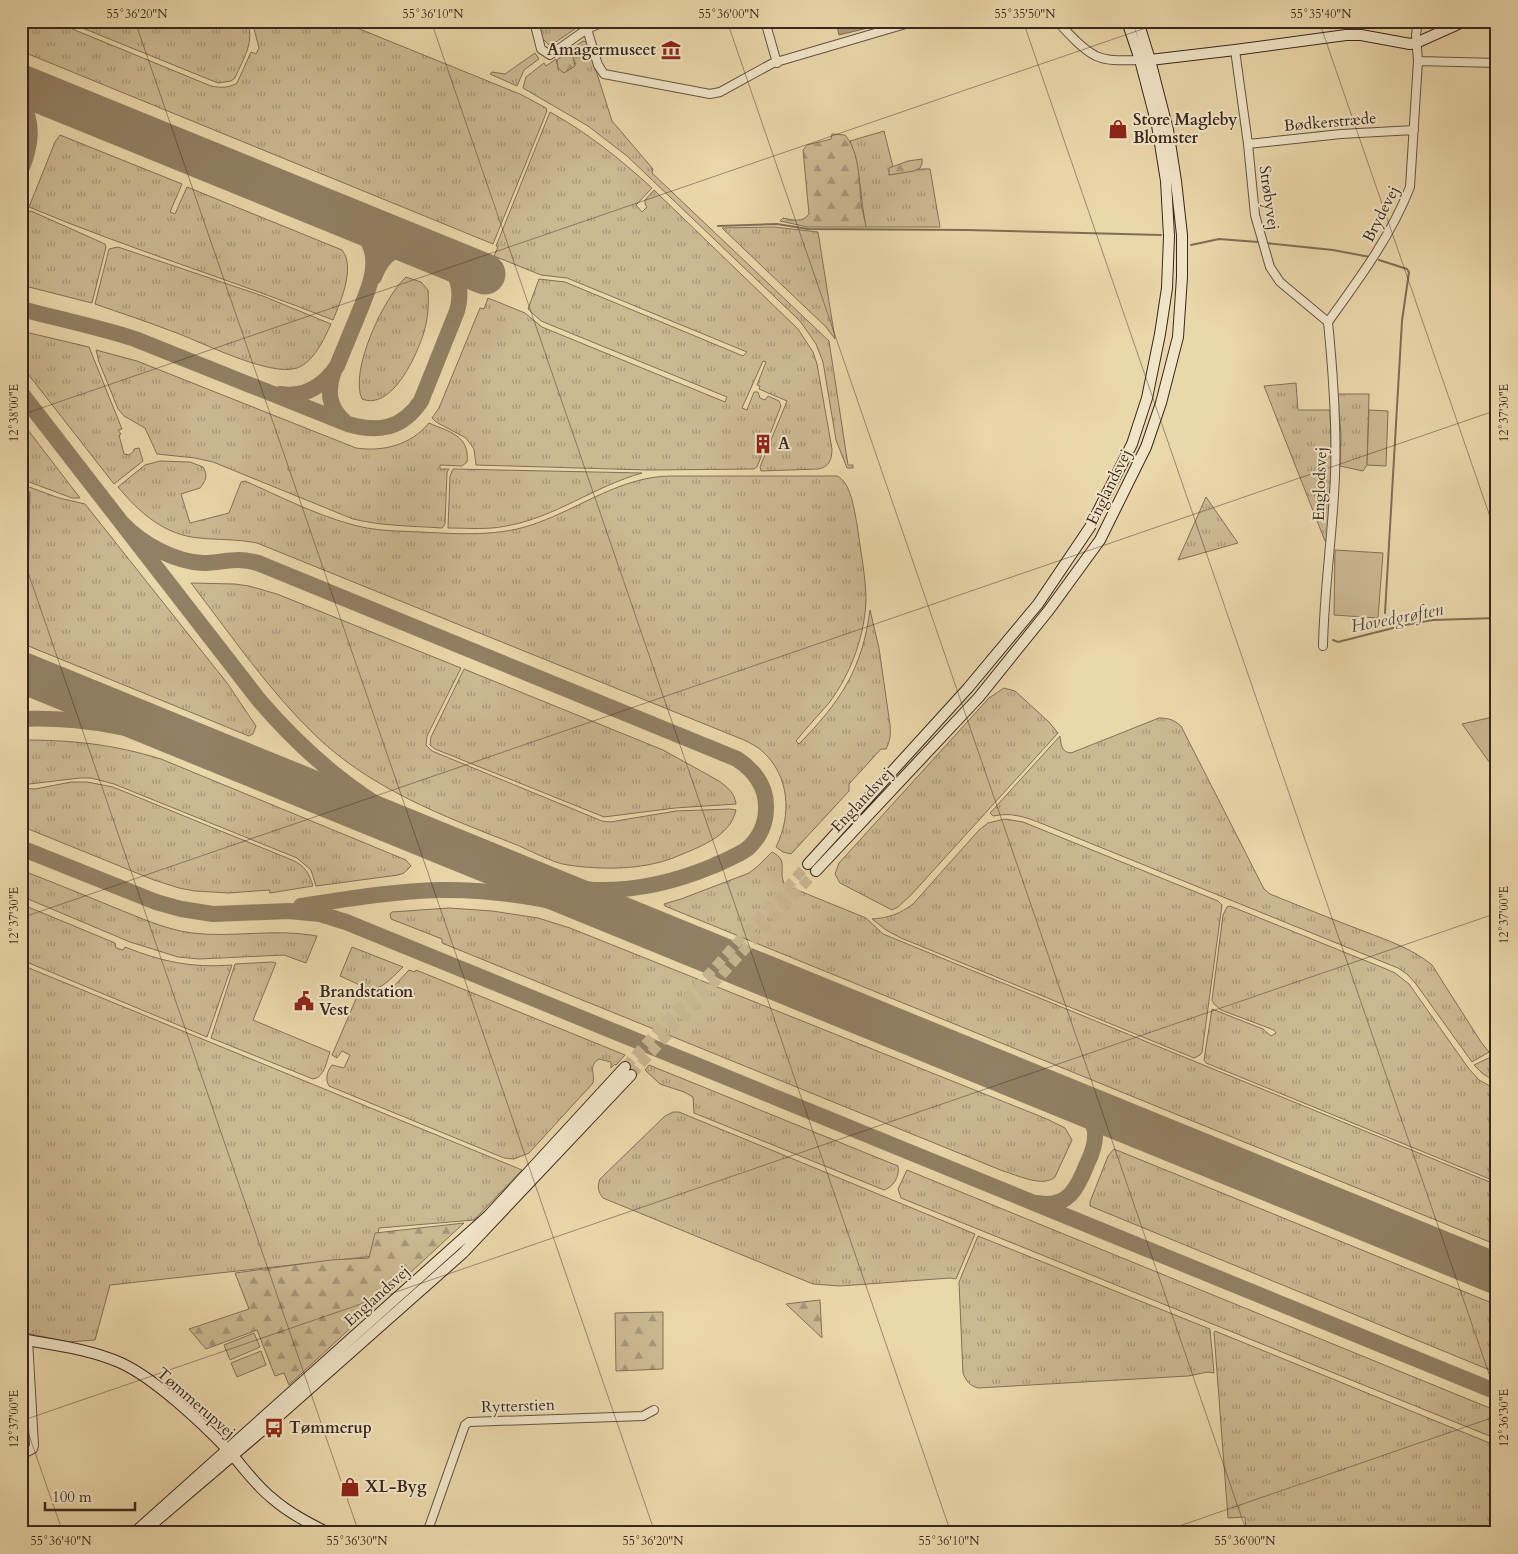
<svg xmlns="http://www.w3.org/2000/svg" width="1518" height="1554" viewBox="0 0 1518 1554" font-family="Cardo,serif">
	<defs>
		<pattern id="grass-tufts" width="24" height="20" patternUnits="userSpaceOnUse" patternTransform="scale(1.25)"><rect width="24" height="20" fill="#ccb992"/><path d="M3 7l-1-3M5 7V3M7 7l1-3M15 17l-1-3M17 17v-4M19 17l1-3" fill="none" stroke="#a79677"/></pattern>
		<pattern id="forest-firs" width="22" height="20" patternUnits="userSpaceOnUse" patternTransform="scale(1.25)"><rect width="22" height="20" fill="#ccb992"/><path d="M5 1l3.5 6h-7zM16 11l3.5 6h-7z" fill="#a79677"/></pattern>
		<pattern id="water-rules" width="6" height="5" patternUnits="userSpaceOnUse" patternTransform="scale(1.25)"><rect width="6" height="5" fill="#ae9c7b"/><path d="M0 2.5h6" fill="none" stroke="#8f7f64"/></pattern>
	</defs>
	<rect width="100%" height="100%" fill="#ead7aa"/>
	<filter id="stains"><feTurbulence type="fractalNoise" baseFrequency=".004" numOctaves="4"/><feColorMatrix values="0 0 0 0 .2 0 0 0 0 .09 0 0 0 0 .02 0 0 0 .5 -.17"/></filter>
	<radialGradient id="worn" r=".72"><stop offset=".6" stop-color="#630" stop-opacity="0"/><stop offset="1" stop-color="#630" stop-opacity=".3"/></radialGradient>
	<path fill="url(#grass-tufts)" stroke="#847058" d="M21,21H53L211,86C221,88 229,88 237,83L251,52L256,54L259,48L252,21H340L522,95L546,108L547,111L493,244L21,51Z
		M65,21H248C254,44 244,57 235,78L231,81L218,83Z
		M538,21H581L582,24L550,46L542,38Z
		M583,41L587,42L612,121L653,169L652,173L829,341L848,465H853V468H847L836,440L823,362L816,344L800,321L627,156L588,126L523,88L526,77L544,63L546,66L556,59L557,64H576L571,54L567,52Z
		M535,53L539,59L524,70L517,86L490,74L492,72L505,74Z
		M550,112C588,133 620,159 652,188L636,205L642,212L647,207L645,204V200L654,190L798,329L813,352L817,364L832,449C832,460 829,467 818,469L761,471L760,467L787,401L759,389L760,386L757,385L766,362L763,361L742,408L747,410L754,392H758L760,398L765,400L768,396L779,401L781,406L757,467L754,469L648,470L476,465L474,449L466,438L436,422L432,418L439,408L480,308L484,309L488,298L525,313L542,327L725,402L727,397L541,321L528,309L539,279L565,282L743,356L747,352L567,278L541,275L494,256L498,247L496,246Z
		M884,131L893,167L889,175C903,173 917,168 930,169L940,227H866C860,198 861,169 850,141Z
		M60,135L182,184L170,212L175,214L187,187L342,250C356,267 340,303 333,320C232,280 129,249 29,207L55,142Z
		M31,211L105,244L106,247L92,303L21,285V224L27,212Z
		M774,227L818,232L835,339L826,327L722,228Z
		M118,247L263,296L331,324C324,339 314,362 297,368C269,377 202,342 174,332C148,322 121,313 95,304L109,249Z
		M406,277L421,282L428,290C429,304 428,318 424,332C417,355 392,411 362,399C349,371 384,297 406,277Z
		M21,331L89,347L122,429L118,430L121,434L119,435L124,454L129,455L134,451V449L139,448L143,461L114,484L21,365Z
		M96,350L137,361L356,448C383,452 411,445 429,423C449,432 470,435 467,462L462,466L440,465V469H449L447,472L445,524L442,528C412,526 382,526 353,519L213,462L195,458L157,454L145,428L124,416L118,409L99,362Z
		M1296,383L1298,410H1330L1332,466L1328,540L1325,541L1264,386Z
		M1337,394H1369L1367,465L1363,471L1340,466L1341,434Z
		M21,421L80,498H72L21,479Z
		M160,461L190,462L203,467C208,475 206,481 200,488L181,494L190,523L229,513L241,482L245,481C279,496 314,514 350,524C373,531 397,531 421,532C460,534 500,537 537,523C582,507 622,476 672,476H837C851,482 854,510 857,524C860,548 865,572 866,596C866,633 851,674 829,703C818,716 806,728 796,741L799,744C840,702 862,670 870,610L879,648L890,725C891,735 890,741 886,749H881L849,784V791L791,854L783,852L776,847C792,815 790,775 761,750C756,746 750,743 744,740L257,543C238,539 218,540 199,538C164,535 139,512 118,487L145,465Z
		M453,469L642,473C595,486 554,518 506,526C488,530 467,528 448,528L450,476Z
		M21,484L59,498L85,504L227,683L256,726L253,734L249,736L21,643Z
		M1206,497L1238,543L1178,560Z
		M191,583L235,584L249,586L277,594L461,668L427,736L426,745L432,751L602,821L610,822L676,811L730,809L736,810C730,838 696,848 673,858C641,870 601,870 568,865C552,863 528,849 512,843C443,816 372,789 317,737C269,691 231,635 191,583Z
		M464,669L663,750L719,781C727,787 735,793 736,804L675,808L604,817L435,749L430,745L431,737Z
		M1004,688L1015,691L1049,722L1058,733L911,895L898,907L892,910L840,883L835,874L839,863L989,698Z
		M1159,718C1169,718 1174,720 1181,726L1264,889L1270,894C1302,907 1334,920 1366,932C1389,941 1413,949 1432,965L1481,1042L1489,1052L1472,1062L1416,984L1407,974L1398,968L1043,824C1025,817 1012,812 993,816L990,813L1060,736C1061,744 1061,752 1071,753Z
		M21,740C72,740 112,744 161,759L406,860L411,866L404,873L398,875L316,886L311,870L297,858L114,784L91,778H80L21,785Z
		M71,782H87L113,787L292,860C305,866 309,873 313,886L270,893L269,890L229,893L195,891L179,888L154,880L21,826V788L35,789Z
		M1005,819L1023,822L1218,901L1222,905L1202,1052L1200,1055L1194,1058L901,938L886,930L872,919C888,918 900,914 913,904L979,830L988,823Z
		M772,852C790,861 777,871 785,885L866,918L883,934L1497,1185V1245L665,906L664,904L681,899L749,873L758,866Z
		M21,870C52,882 82,894 113,907C139,917 163,929 192,933C234,938 275,928 317,936L306,963L284,955L199,959L178,957L130,942L21,896Z
		M21,904L115,943L116,948L123,950L125,947C163,962 192,968 232,965L207,1037L29,963L21,962Z
		M1230,906L1386,969L1395,973L1409,984L1469,1069L1479,1080L1497,1090V1182L1206,1063L1204,1060L1212,1009L1263,1029L1271,1036L1276,1033L1274,1030L1221,1010L1214,1004L1212,1000L1223,915L1227,907Z
		M449,908L492,911L538,918L570,928L1047,1119L1065,1128L1072,1140L1055,1177C1043,1188 1017,1175 1003,1171L442,943V939L391,919L390,914L392,912Z
		M352,947L403,967C374,996 376,992 340,976Z
		M272,962L276,963L253,1020L330,1052C326,1062 325,1077 313,1079L211,1038L235,964Z
		M21,966H24L522,1170L474,1220L379,1228L374,1256L110,1285L95,1340L68,1342L21,1332Z
		M409,970L415,972L416,970L625,1055L616,1065L615,1064L611,1068V1062L599,1059C588,1066 595,1072 593,1083L529,1153L514,1159L504,1158L329,1086C325,1079 327,1071 332,1065L344,1068L350,1055L342,1051L337,1058L332,1055L359,992C383,1002 394,986 409,970Z
		M1497,1054V1083L1482,1073L1474,1065Z
		M649,1065L898,1166C900,1177 893,1187 884,1190L694,1113L693,1097L684,1092L660,1084L645,1070Z
		M673,1112H679L975,1234L956,1279L950,1278L840,1286L813,1284L603,1198C598,1192 597,1186 600,1179L665,1116Z
		M1114,1149L1497,1305V1373L1090,1206V1202L1108,1156Z
		M907,1170L1497,1411V1439L901,1198L898,1189Z
		M978,1236L1210,1329L1214,1373L1208,1372L1188,1376L978,1388C970,1386 966,1381 963,1373L959,1282Z
		M1215,1331L1497,1446V1533H1246L1245,1517L1228,1518L1214,1332Z"/>
	<path fill="url(#forest-firs)" stroke="#847058" d="M567,52L573,57L575,66L564,73L558,68L557,60Z
		M832,134L845,135C860,153 859,181 861,203C862,211 865,219 866,227H808L780,221L783,218C793,220 803,223 809,214L803,150L807,145L831,139Z
		M922,159V164L920,168L914,171L889,175V168L908,161Z
		M464,1223L289,1385L284,1373L275,1376L257,1330L206,1349L189,1329L249,1309L235,1273L331,1260L369,1258L375,1233Z
		M820,1300L822,1338L786,1304Z
		M663,1312V1369L616,1371L615,1313Z"/>
	<path fill="#ccb992" stroke="#847058" d="M1369,410L1388,411L1386,466L1367,465Z
		M1335,550L1383,553L1378,618L1334,615Z
		M1497,716V773L1462,724Z
		M254,1333L260,1347L230,1360L224,1345Z
		M261,1351L266,1365L237,1377L231,1363Z"/>
	<path fill="url(#water-rules)" stroke="#806e56" d="M836,21H867L868,28L839,35Z
		M21,491L30,492L28,584H21Z"/>
	<g fill="none" stroke-linecap="round" stroke-linejoin="round">
		<path stroke="#74624d" stroke-width="1" d="M21,496L25,499L23,577L21,579"/>
		<path stroke="#806e56" stroke-width="2" d="M718,226L777,224L808,229L967,230L1161,235
			M1266,243L1333,250L1370,257
			M1191,245L1219,239L1258,242
			M1379,260L1407,269L1409,272L1402,321L1385,613
			M1333,640L1338,642L1405,625L1433,620L1497,618"/>
		<path stroke="#928064" stroke-width="16" d="M21,102C35,124 30,148 21,170
			M374,277C384,252 397,244 424,249
			M21,309C59,319 98,327 135,339L348,424C379,433 402,429 421,401L457,311C464,287 456,268 436,254
			M334,371C327,390 328,407 344,421
			M21,393L259,700C319,770 377,811 460,851
			M280,394C305,398 324,385 337,366C344,349 351,332 358,315C374,276 387,247 346,217
			M123,524C142,544 175,562 203,563C224,563 235,556 258,563L737,759C755,771 767,787 766,809C766,824 759,839 747,849C737,856 724,861 713,866C675,882 637,891 595,890C568,889 540,881 514,873
			M21,719C85,716 147,731 208,748
			M21,848L156,902L181,909L213,914L289,911L320,914L346,922L1497,1392
			M301,906C347,899 394,891 440,890C507,889 571,903 635,922
			M1038,1203C1068,1209 1078,1187 1087,1164C1092,1154 1096,1142 1095,1131C1093,1120 1086,1112 1080,1104"/>
		<path stroke="#928064" stroke-width="41" d="M21,85L485,274
			M21,672L1497,1274"/>
		<path stroke="#c7b48e" stroke-width="10" stroke-dasharray="10 5" stroke-linecap="butt" d="M625,1067L808,864
			M631,1075L816,871"/>
		<defs>
			<path id="street" d="M534,21L541,49L550,55L587,29L606,21
				M765,21L777,63
				M1057,21C1068,33 1082,49 1096,56C1109,62 1126,60 1140,60
				M587,29L598,65L604,74L710,94L720,92L773,63L916,21
				M1235,50L1248,144L1255,215L1270,267L1280,282L1328,322
				M1418,61L1497,63
				M1248,144L1341,134L1414,130
				M1328,322C1359,279 1391,236 1410,187L1418,61L1416,35L1418,21
				M1323,646C1324,589 1333,532 1335,475C1337,424 1333,372 1328,322
				M21,1455L33,1449L34,1445L28,1340
				M427,1533L465,1425L469,1422L643,1416L654,1410"/>
			<path id="secondary" d="M1150,60L1235,50L1346,35H1361L1410,44L1416,43L1465,21
				M808,864L968,688L1038,604L1090,527L1132,444L1147,398L1160,334L1167,288L1169,236L1166,181L1157,125L1140,60L1127,21
				M816,871L979,697L1049,610L1100,540L1146,447L1161,403L1178,337L1182,277V235L1176,181L1168,130L1150,60L1138,21
				M21,1339C54,1345 90,1349 121,1363C154,1378 201,1422 227,1449C242,1465 255,1485 273,1499C289,1513 309,1523 328,1533
				M149,1527L271,1423L463,1253L631,1075
				M134,1533L488,1216L625,1067"/>
		</defs>
		<use href="#street" stroke="#675442" stroke-width="10"/>
		<use href="#secondary" stroke="#3b281f" stroke-width="12"/>
		<use href="#street" stroke="#f1e5c8" stroke-width="8"/>
		<use href="#secondary" stroke="#f1e5c8" stroke-width="10"/>
	</g>
	<path fill="none" stroke="#3b281f" stroke-width="1" stroke-opacity="0.45" d="M135,21L655,1533M431,21L951,1533M727,21L1247,1533M1023,21L1497,1397M1319,21L1497,537M21,415L1166,21M21,552L359,1533M21,918L1497,410M21,1412L63,1533M21,1421L1497,913M1159,1533L1497,1416"/>
	<defs>
		<symbol id="museum-bare" viewBox="-9 -9 18 18"><path d="M0-6L6-3V-2H-6V-3ZM-5-1h2V3h-2ZM-1-1h2V3h-2ZM3-1h2V3H3ZM-6 4H6V6H-6Z" fill="#8f2418" stroke="#f1e5c8" stroke-width="2.5" paint-order="stroke"/></symbol>
		<symbol id="shop-bare" viewBox="-9 -9 18 18"><path d="M-5-2.5h2.3a2.7 3.5 0 0 1 5.4 0H5L5.5 6h-11ZM-1.5-2.5h3a1.5 2.3 0 0 0-3 0Z" fill="#8f2418" stroke="#f1e5c8" stroke-width="2.5" paint-order="stroke"/></symbol>
		<symbol id="building-bare" viewBox="-9 -9 18 18"><path d="M-4-6H4V6H1V3H-1V6H-4ZM-2.5-4.3h1.7v1.8h-1.7ZM.8-4.3h1.7v1.8H.8ZM-2.5-1h1.7V.8h-1.7ZM.8-1h1.7V.8H.8Z" fill="#8f2418" stroke="#f1e5c8" stroke-width="2.5" paint-order="stroke"/></symbol>
		<symbol id="civic-bare" viewBox="-9 -9 18 18"><path d="M-.6-6.5H3V-4.5H.6V-3L4-1V1h2V6H-6V1h2V-1L-.6-3ZM-1.2 2.5V6h2.4V2.5Z" fill="#8f2418" stroke="#f1e5c8" stroke-width="2.5" paint-order="stroke"/></symbol>
		<symbol id="bus-bare" viewBox="-9 -9 18 18"><path d="M-5-6H5V4H4V6H2V4H-2V6H-4V4H-5ZM-3.5-4V0h7V-4ZM-3.5 1.2v1.5H-2V1.2ZM2 1.2v1.5H3.5V1.2Z" fill="#8f2418" stroke="#f1e5c8" stroke-width="2.5" paint-order="stroke"/></symbol>
	</defs>
	<g fill-rule="evenodd">
		<use href="#museum-bare" x="657" y="36" width="28" height="28"/>
		<use href="#shop-bare" x="1104" y="115" width="28" height="28"/>
		<use href="#building-bare" x="749" y="430" width="28" height="28"/>
		<use href="#civic-bare" x="290" y="987" width="28" height="28"/>
		<use href="#bus-bare" x="260" y="1414" width="28" height="28"/>
		<use href="#shop-bare" x="336" y="1473" width="28" height="28"/>
	</g>
	<g text-anchor="middle" dominant-baseline="central" stroke-width="4" stroke-linejoin="round" paint-order="stroke">
		<g font-size="16" font-weight="bold" fill="#3b281f" stroke="#f1e5c8" text-anchor="start">
			<text x="656" y="50" text-anchor="end">Amagermuseet</text>
			<text x="1133" y="120">Store Magleby<tspan x="1133" dy="18">Blomster</tspan></text>
			<text x="778" y="444">A</text>
			<text x="319" y="992">Brandstation<tspan x="319" dy="18">Vest</tspan></text>
			<text x="289" y="1428">Tømmerup</text>
			<text x="365" y="1487">XL-Byg</text>
		</g>
		<g font-size="16" fill="#3b281f" stroke="#f1e5c8">
			<text transform="translate(1330 122) rotate(-5)">Bødkerstræde</text>
			<text transform="translate(1269 198) rotate(82)">Strøbyvej</text>
			<text transform="translate(1381 214) rotate(-63)">Brydevej</text>
			<text transform="translate(1320 484) rotate(-88)">Englodsvej</text>
			<text transform="translate(1109 487) rotate(-64)">Englandsvej</text>
			<text transform="translate(862 800) rotate(-47)">Englandsvej</text>
			<text transform="translate(377 1296) rotate(-42)">Englandsvej</text>
			<text transform="translate(196 1403) rotate(41)">Tømmerupvej</text>
			<text transform="translate(518 1406) rotate(-2)">Rytterstien</text>
		</g>
		<g font-size="18" font-style="italic" fill="#5e4b3b" stroke="#f1e5c8">
			<text transform="translate(1397 618) rotate(-11)">Hovedgrøften</text>
		</g>
	</g>
	<rect width="1518" height="1554" fill="none" stroke="#ead7aa" stroke-width="55"/>
	<path d="M45 1502v8h90v-8" fill="none" stroke="#3b281f" stroke-width="2.5"/>
	<text x="52" y="1502" font-size="15" fill="#3b281f" stroke="#f1e5c8" stroke-width="4" paint-order="stroke">100 m</text>
	<rect x="28" y="28" width="1462" height="1498" fill="none" stroke="#3b281f" stroke-width="2"/>
	<g font-size="12" text-anchor="middle" fill="#3b281f">
		<text x="137" y="18">55°36'20"N</text>
		<text x="433" y="18">55°36'10"N</text>
		<text x="729" y="18">55°36'00"N</text>
		<text x="1025" y="18">55°35'50"N</text>
		<text x="1321" y="18">55°35'40"N</text>
		<text transform="translate(1504 413) rotate(-90)" y="4">12°37'30"E</text>
		<text transform="translate(14 413) rotate(-90)" y="4">12°38'00"E</text>
		<text transform="translate(1504 915) rotate(-90)" y="4">12°37'00"E</text>
		<text transform="translate(14 916) rotate(-90)" y="4">12°37'30"E</text>
		<text transform="translate(1504 1418) rotate(-90)" y="4">12°36'30"E</text>
		<text transform="translate(14 1419) rotate(-90)" y="4">12°37'00"E</text>
		<text x="61" y="1545">55°36'40"N</text>
		<text x="357" y="1545">55°36'30"N</text>
		<text x="653" y="1545">55°36'20"N</text>
		<text x="949" y="1545">55°36'10"N</text>
		<text x="1245" y="1545">55°36'00"N</text>
	</g>
	<rect width="100%" height="100%" filter="url(#stains)"/>
	<rect width="100%" height="100%" fill="url(#worn)"/>
</svg>
